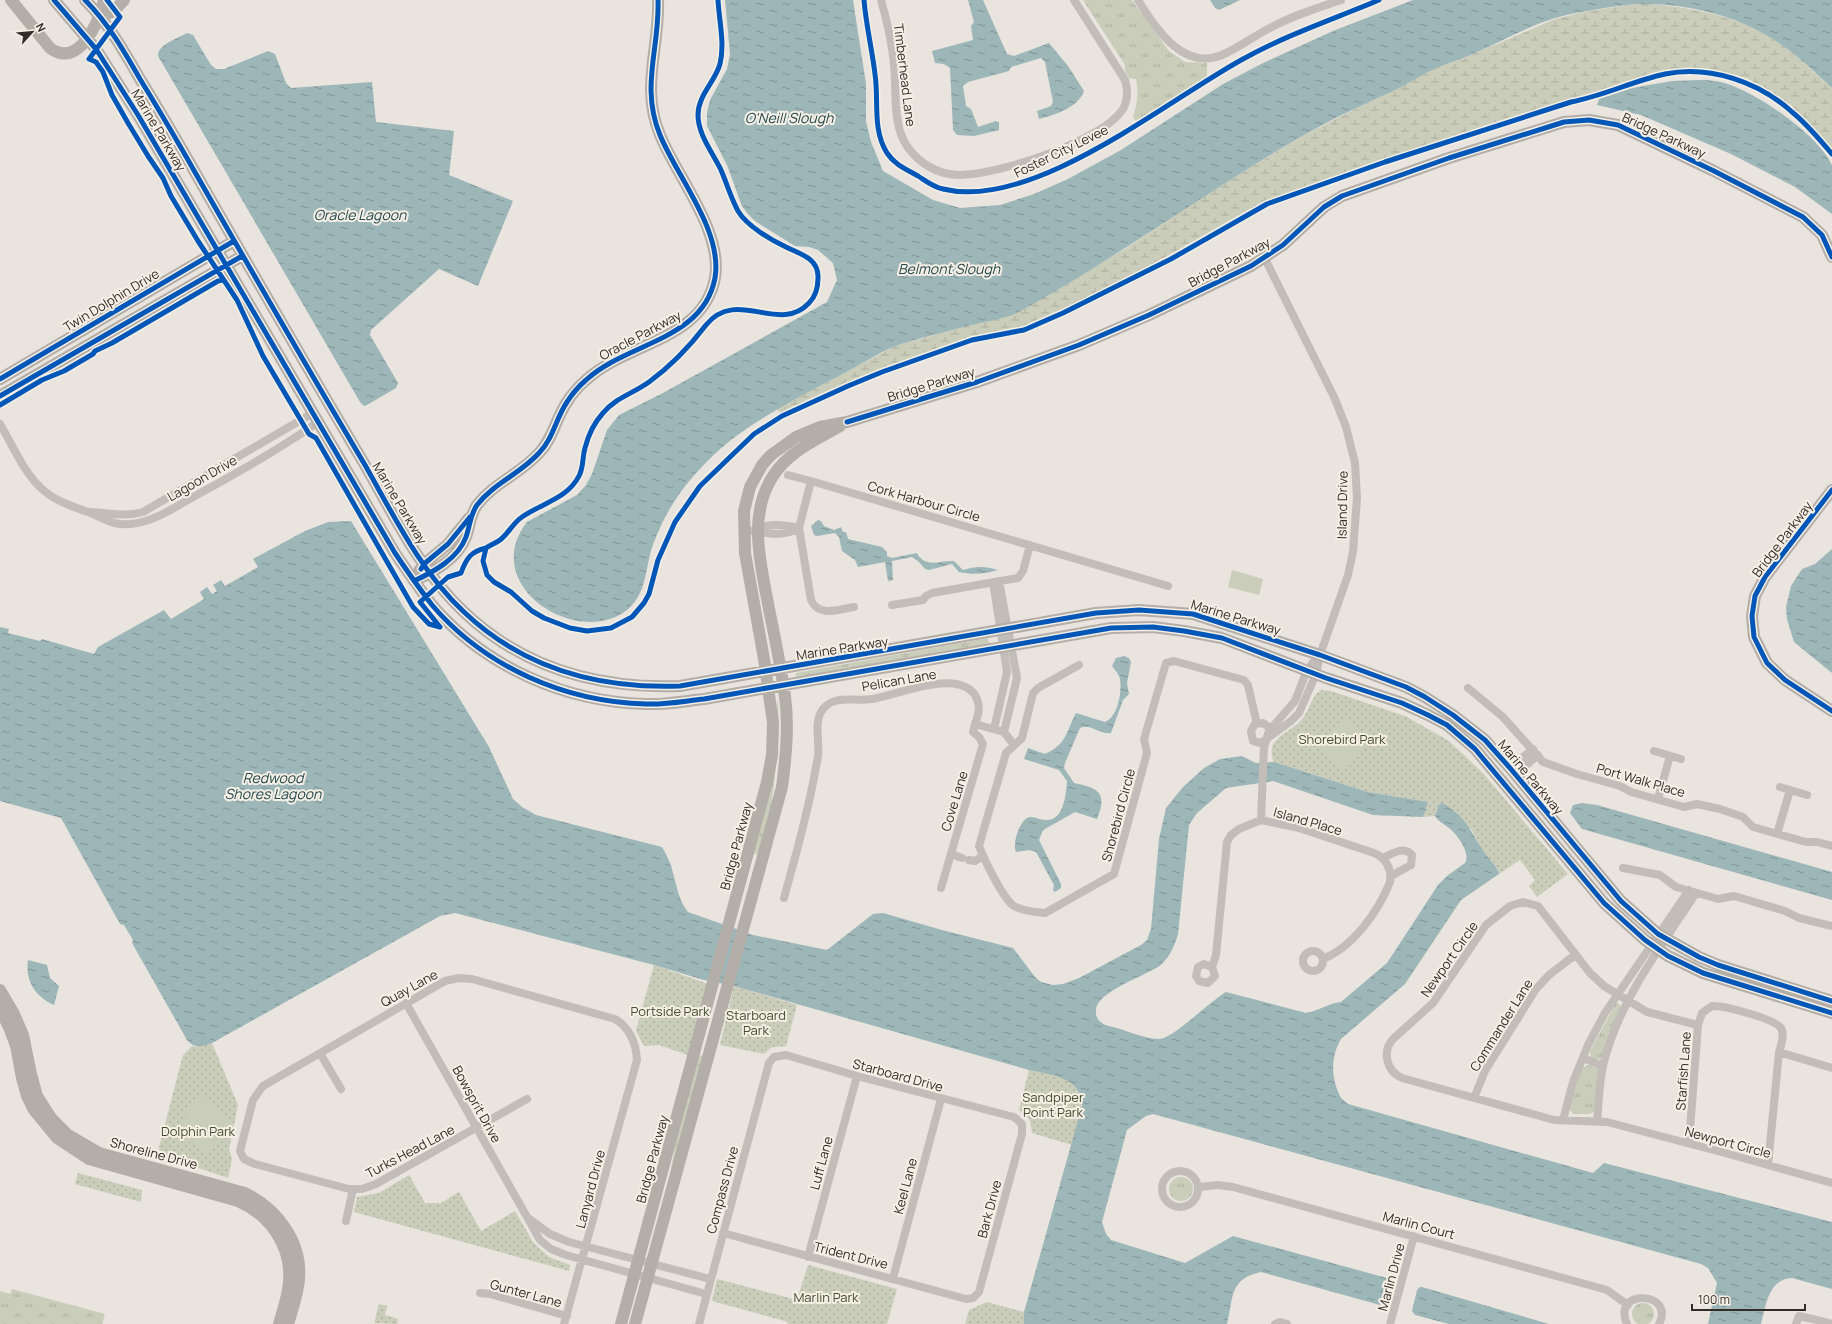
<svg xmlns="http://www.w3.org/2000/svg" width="1832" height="1324" viewBox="0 0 1832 1324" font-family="Manrope,sans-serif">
	<defs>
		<pattern id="grass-tufts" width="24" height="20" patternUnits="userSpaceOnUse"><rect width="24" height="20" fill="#c9cdba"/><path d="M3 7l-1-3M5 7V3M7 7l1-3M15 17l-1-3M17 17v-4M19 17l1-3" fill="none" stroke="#adb0a0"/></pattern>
		<pattern id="wetland-marsh" width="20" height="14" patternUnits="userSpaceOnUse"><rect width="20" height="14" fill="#c9cdba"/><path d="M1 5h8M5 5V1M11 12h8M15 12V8" fill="none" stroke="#adb0a0"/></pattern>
		<pattern id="park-dots" width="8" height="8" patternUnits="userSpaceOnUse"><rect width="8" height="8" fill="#c9cdba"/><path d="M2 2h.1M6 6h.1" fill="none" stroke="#adb0a0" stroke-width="1.8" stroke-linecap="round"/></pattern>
		<pattern id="water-ripples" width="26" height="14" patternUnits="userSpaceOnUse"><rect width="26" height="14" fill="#9db6b8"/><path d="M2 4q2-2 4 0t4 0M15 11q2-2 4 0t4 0" fill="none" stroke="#819496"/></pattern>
	</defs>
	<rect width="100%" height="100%" fill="#e9e4de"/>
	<path fill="url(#grass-tufts)" d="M1083,0H1132L1169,51L1185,62L1207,63V80L1139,124L1133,117C1137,104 1139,93 1136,79L1129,78L1125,71V65Z
		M988,638L989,644L797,677L795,675L796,673Z
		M777,699C783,721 771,842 756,855L754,853L770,792L777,728Z
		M1616,1003H1618L1622,1007L1602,1058L1596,1060L1591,1059L1590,1051Z
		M699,1055L703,1056L670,1174L678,1130Z
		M1588,1065L1598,1068L1600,1070L1594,1112L1589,1114H1573L1569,1108L1582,1068Z
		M1169 1189a12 12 0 1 1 24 0a12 12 0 1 1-24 0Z
		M12,1289L105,1314L102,1324H0V1291L10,1294Z
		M1632 1314a11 11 0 1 1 22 0a11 11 0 1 1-22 0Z"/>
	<path fill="url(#wetland-marsh)" d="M1640,3C1686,7 1735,14 1774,39C1795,53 1813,72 1832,88V148L1791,105L1746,78L1722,72L1697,68L1669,71L1562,102L1262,202L1162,259L1066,309L1024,328L983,334L938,349L848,383L781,413L776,409L897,345L1014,314L1125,249L1207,194L1304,135L1434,69L1464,58L1555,19L1589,11Z"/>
	<path fill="url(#park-dots)" d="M1322,690L1331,691L1405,716L1449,741L1483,773L1568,874L1537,897L1529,886L1535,880L1520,860L1499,874L1498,869L1483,850L1472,830L1439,805L1435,816L1423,817L1427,802L1368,792L1274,762C1271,756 1270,748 1275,742C1281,733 1296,728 1303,718C1310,709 1312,694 1322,690Z
		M654,965L708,984L688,1055L659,1045L644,1046L636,1031Z
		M734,986L797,1005L786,1046L772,1047L764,1054L720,1045Z
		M212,1043L238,1105L229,1149L232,1159L228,1178L160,1155L159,1147L183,1055L192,1046L198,1047Z
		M1029,1070C1041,1073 1055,1074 1066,1079C1093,1090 1077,1126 1072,1145L1032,1133L1030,1120L1019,1110Z
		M78,1173L142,1190L141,1202L75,1184Z
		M409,1175L425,1203H441L459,1192L481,1231L515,1211L533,1242L549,1257L570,1265L569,1271L354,1212L357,1197L379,1193Z
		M808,1265L897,1289L887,1324H787L788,1322L712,1301L717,1279L797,1300Z
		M987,1302L1024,1312V1324H965L969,1310Z
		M379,1304L387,1306L385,1315L398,1319L397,1324L374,1323Z"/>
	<path fill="#c9cdba" d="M1232,570L1263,579L1259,595L1228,587Z
		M1345,716L1371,741L1343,773L1317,747Z
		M200,1096L228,1120L229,1127L205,1154L177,1131V1125Z"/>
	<path fill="url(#water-ripples)" d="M725,0H853L866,84V121L871,142L883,171L933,200L960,208L1000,205L1034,194L1068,179L1121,150L1223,84L1263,63L1333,31L1413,0H1832V88C1814,72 1796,54 1776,41C1739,16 1688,4 1644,4C1633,3 1622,6 1611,7C1593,10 1573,13 1555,18C1527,27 1500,42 1473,54C1460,60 1447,63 1435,69C1422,74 1411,82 1399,88C1367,103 1334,118 1304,135C1207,191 1117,258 1019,312C1007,318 993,320 980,323C954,330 927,336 901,344C883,350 867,361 850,370C809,392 768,412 731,440C702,463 674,495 660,528C655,538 651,549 649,559C645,578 643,597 627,610C577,649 478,585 527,522L577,495L586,485L592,474L607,430L619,415L661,394L827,302L837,280L833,263L818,250L809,247L795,246L755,221L748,214L742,206L727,165L707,126V113L710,100L727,69L730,54Z
		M968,0H983L1007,54L1014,56L1049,43L1068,66L1084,91C1078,108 1054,115 1039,119L1037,111L1051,106L1053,102L1045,62L1041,58L1011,67L1009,71L968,82L963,86L966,106L971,109L978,127L996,121L999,122V130L974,136L957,135L953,130L950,68L944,64L935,63L932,51L973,40L971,26L974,22Z
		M1210,0H1240L1219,10L1215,8Z
		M187,33L193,35L211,65L216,69H224L268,51L275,54L286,83L291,88L372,82L376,122L454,131L449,175L513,201L478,286L439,269L371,330L370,335L398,383L396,388L367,405L364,406L360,402L158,56C157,45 178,38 187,33Z
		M1672,81C1686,81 1701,79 1715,81C1748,85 1818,134 1832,165C1832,172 1832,204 1832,214L1795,187L1731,154L1641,115L1597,105L1599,99L1632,88Z
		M818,520L821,521L824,526L834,530L841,527L843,532H846L848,539L882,547L887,552V556L892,558L917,553C925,569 941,560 954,561L963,570C976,566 985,566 998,570C986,574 973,575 959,572L952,564L929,570L925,569L919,562L912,557L892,561L893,580L888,581L885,562L858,567L855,560L842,551L839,537L835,533L817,536L814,535L811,526Z
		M351,521L489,747L513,799L522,807L536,815L662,847C667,855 671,864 673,873C677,887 679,901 688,912L753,935L827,950L873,914L883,913L942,930L1013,948L1035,977L1041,982L1053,985L1063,984L1079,978L1141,945L1147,940L1151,929L1159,839L1166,808L1183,787L1204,768L1220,759L1242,756L1256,763L1274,762L1368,792L1428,802L1423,817L1373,815L1273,781L1226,788L1197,813L1189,825L1178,934C1175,945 1170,956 1162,964C1148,976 1091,992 1096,1014C1098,1025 1109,1026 1117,1028C1130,1032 1146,1039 1159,1039C1173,1039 1210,1001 1226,992L1306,1013C1318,1011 1329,1003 1341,1002L1387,963L1438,885L1447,876L1465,863C1471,853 1457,834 1449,828C1444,824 1438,821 1435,816L1439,805L1442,803C1466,816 1471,832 1485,853C1489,859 1498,867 1499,874L1461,900L1405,984L1341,1039C1330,1058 1331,1079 1341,1098L1348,1104L1593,1173L1604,1163L1832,1222V1289L1792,1278C1768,1279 1766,1306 1761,1324H1708L1717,1283L1708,1268L1701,1264L1153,1114L1146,1116L1127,1130L1102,1222L1106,1234L1111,1240L1185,1263L1233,1236L1387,1278L1380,1305L1261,1272C1229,1279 1234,1296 1227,1324H1024V1312L1082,1106C1082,1077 1052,1075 1029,1070L734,986L704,980L654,965L455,913L440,916L212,1043C201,1047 195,1049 187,1040L132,943L133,940L124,925L120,924L61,818L0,801V627L9,629L8,633L40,641L42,639L94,654L98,647L164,610L171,619L204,599L200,592L207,587L212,594L217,591L213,585L221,580L225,586L258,567L253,559L305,531L328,522Z
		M1832,549V673L1794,642L1787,619L1786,607L1791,586L1802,569L1815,564Z
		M1124,656L1129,658L1131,662L1127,683L1129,694L1123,700L1111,733C1100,735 1090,723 1080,728L1065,763L1064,768L1074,783C1098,788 1108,792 1097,819L1075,812L1043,830L1039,840L1061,884V888L1055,892L1053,890L1054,885L1036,852L1030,850L1016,852C1012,844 1019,823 1027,818C1033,815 1039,820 1045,820C1064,822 1066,794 1067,781L1059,770L1024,759L1028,748L1045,754C1067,744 1066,732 1076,713L1105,722C1118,717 1122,692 1120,679C1119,674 1115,670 1112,666L1116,658Z
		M1582,803L1597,805L1832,872V900L1582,829L1570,813L1573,805Z
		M28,960L47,965L50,978L59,986L54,1005C35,996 25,981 28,960Z
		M1420,1287H1422L1549,1324H1449L1415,1315L1412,1311L1417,1290Z"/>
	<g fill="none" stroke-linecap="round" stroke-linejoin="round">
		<path stroke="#c2bdb8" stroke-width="8" d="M881,0C887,21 892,43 894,65C898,104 888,141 928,166C938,172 949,175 960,175C997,175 1103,141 1123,109C1128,100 1128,90 1125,80L1074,0
			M1138,0C1156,28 1182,71 1222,55C1238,48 1254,36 1270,28C1292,16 1317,8 1341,0
			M1264,257L1335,399L1346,427L1355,463L1357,498L1353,552L1348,575L1320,655L1316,674L1299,713L1291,721L1261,743L1253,741L1251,731L1255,724L1263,723L1270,728
			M0,424C12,444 23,471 40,487C54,501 71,506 88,512C104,518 112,526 131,524C155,522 176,506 197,495C238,472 280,449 318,422
			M788,475L811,481
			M91,512C109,513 126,517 143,512L313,413
			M758,530C770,536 788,535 799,528
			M744,533C752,531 758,529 766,526C775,524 790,526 799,528
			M999,581L1017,678L1004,732
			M993,582L1007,672L994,729
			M892,605L923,600L926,596L932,593L1018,578L1023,571L1030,545
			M854,607C839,609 819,618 811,600L799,528L811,481L1168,586
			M1079,665L1038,688L1033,693L1022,738L1006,753L979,846C984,859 1003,899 1014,906C1022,911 1036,912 1045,913L1114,874L1147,753L1144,739L1166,663L1174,661L1244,680L1248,685L1257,724
			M1468,688L1503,717L1543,762L1577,774L1620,786L1631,792L1684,807L1697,804L1720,809L1743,817L1753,827L1806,842H1817L1832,846
			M1654,751L1681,759
			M1510,768L1533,749
			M1516,774L1538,755
			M1780,787L1807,795
			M1658,799L1670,756
			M1261,820L1264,747L1269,731L1295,701L1307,670L1319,655
			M1777,834L1790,790
			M951,854L962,858
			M1383,858C1392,854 1404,845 1412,855L1411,865L1391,876
			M969,860L975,861L983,856
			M1623,868L1660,875L1676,887L1718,899L1734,896L1785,911L1799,918L1832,926
			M941,888L983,744L979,737L973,732L975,724
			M784,898C797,851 810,804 818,756C820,742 813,721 823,709C835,694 855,702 872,699C897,695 957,668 975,695C981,705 979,714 975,724L1004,732L1014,745
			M1303 961a10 10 0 1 1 20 0a10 10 0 1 1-20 0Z
			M1212,967L1204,964L1198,967L1196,976L1199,981L1208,983L1215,976L1212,967L1216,955L1227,842L1231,835L1239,829L1261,820L1299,828L1374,853C1386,858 1392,869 1390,882C1378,912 1353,947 1323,959
			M406,1003L540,1240L551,1249L566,1255L706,1294
			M320,1053L341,1089
			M1583,1058L1603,1066
			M1832,1068L1779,1052C1781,1045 1785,1035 1781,1028C1775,1019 1723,1005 1712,1006L1702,1013L1698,1025L1647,1012L1604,986L1590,973L1538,906L1523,902L1510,906L1486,925L1433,1003L1393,1039C1382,1051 1386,1071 1402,1078L1554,1120L1607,1122L1725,1153L1832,1183
			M1474,1098L1485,1071L1536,989L1549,975L1575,955
			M527,1099L376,1184L362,1189H349L255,1164L244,1159L240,1151L253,1100L263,1086L445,981L459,978L472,979L615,1019C630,1028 636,1043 637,1060L564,1324
			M1563,1120L1573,1082L1588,1045L1605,1013L1689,890
			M1597,1121C1599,1103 1599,1083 1603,1066C1618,1002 1661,947 1696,893
			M1689,1143L1698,1025
			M1768,1165L1779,1052
			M1162 1189a18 18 0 1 1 36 0a18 18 0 1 1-36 0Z
			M1199,1187L1218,1185L1233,1187L1607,1290L1628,1305
			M528,1218L550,1234L569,1242L710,1279
			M346,1221L353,1189
			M808,1257L857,1076
			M893,1278L941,1099
			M480,1293L490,1294L567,1316
			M1821,1321L1832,1324
			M699,1324L769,1063L774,1057L786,1055L857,1076L1014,1117L1022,1124V1134L979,1292L973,1298L966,1299L723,1233
			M1275,1324L1280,1322L1287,1324
			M1390,1324L1414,1236
			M1627,1324C1611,1288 1676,1291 1659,1324
			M1796,1324L1799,1316L1821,1321V1324"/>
		<path stroke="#b3aea8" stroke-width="12" d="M11,0L50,48C79,70 99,21 104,0
			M54,0L96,49L138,115L395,553C407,571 419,588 432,605C485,667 565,702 646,704C665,705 685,701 704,699L1111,628L1153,627L1184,631L1222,638L1326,678L1402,703L1428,715L1447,725L1475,749L1604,903L1645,940L1668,956L1703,973L1832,1013
			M85,0C108,23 124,51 140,79C159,110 178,142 196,174C252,272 308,369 365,465C394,516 421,572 464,612C524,669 600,689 680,686L1096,613L1139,610L1193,614L1320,655L1406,687L1425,697L1453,715L1485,740L1510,768L1621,901L1658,934L1699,957L1718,965L1832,1001
			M100,17L114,11L124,0
			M0,379L234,241
			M0,396L242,256
			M1832,490L1765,577L1755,596L1752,616L1754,637L1767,663L1785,680L1832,711
			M419,571L424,564L448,544L469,518
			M414,581C433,572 458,559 466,537C470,526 470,515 477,505C494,483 520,474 539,453C553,439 556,418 567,402C572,394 579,386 586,380C627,342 703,341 715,278C723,231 677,177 660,135C640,87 660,47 658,0
			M0,990L14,1014L23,1035L31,1074L37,1096L51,1118L68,1135L99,1153L245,1193C277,1209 302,1241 299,1279C298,1294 292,1310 288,1324
			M0,1009L9,1027L16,1046L22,1078L27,1096L34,1110L57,1138L89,1159L238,1201C270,1215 292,1246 289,1282C288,1296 283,1310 279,1324
			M621,1324L767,782L772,755L773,723L764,659L745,553L744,511L750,487L762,465L771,455L796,437L820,427L847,422L977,382L1079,345L1149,315L1251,266L1283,245L1324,207L1342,196L1449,158L1564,122L1589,120L1618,125L1714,171L1803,217L1822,235L1832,257
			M635,1324L782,787C786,756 789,726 785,696C781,667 775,638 769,609C761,565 747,516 773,476C789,451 816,440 840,426"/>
		<defs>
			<path id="cycleway" d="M54,0L96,49L138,115L395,553C407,571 419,588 432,605C485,667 565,702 646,704C665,705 685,701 704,699L1111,628L1153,627L1184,631L1222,638L1326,678L1402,703L1428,715L1447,725L1475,749L1604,903L1645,940L1668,956L1703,973L1832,1013
				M85,0C108,23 124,51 140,79C159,110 178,142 196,174C252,272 308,369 365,465C394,516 421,572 464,612C524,669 600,689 680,686L1096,613L1139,610L1193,614L1320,655L1406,687L1425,697L1453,715L1485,740L1510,768L1621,901L1658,934L1699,957L1718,965L1832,1001
				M107,0L120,17L89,59L96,62L103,72L112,95L128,123L148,156L163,178L171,196L198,241L237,300L263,356L309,434L316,438L413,607L429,624L440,627
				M718,0C719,20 725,44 720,64C715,82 698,95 698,115C698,135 713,153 721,170C727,184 731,198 738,211C747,226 771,240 786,247C800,254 819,258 818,278C818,288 816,296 809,303C779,335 737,287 706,325C690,346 671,366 649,382C634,393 615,398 603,413C594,423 588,436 585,448C582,458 584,466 579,476C567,499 542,503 522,517C513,523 508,534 500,540C496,543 490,545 486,548L483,561L487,575L494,582L511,592L532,611L544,618L570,628L587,631L611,628L632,617L644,603L649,594L658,560L675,522L700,486L754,434L782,416L848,386L882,372L972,340L1024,330L1063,313L1171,259L1267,204L1385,162L1571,102C1603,96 1633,81 1665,74C1710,65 1759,82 1792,112C1807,124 1819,139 1832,154
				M864,0C866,25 872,49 875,74C879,101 872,129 887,153C895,165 906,169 918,176C926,181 933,187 943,189C1033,211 1166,101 1243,59C1286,35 1334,19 1379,0
				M0,379L234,241
				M0,396L242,256
				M0,405L42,380L64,371L93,354L95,351L112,343L218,281L223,280
				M847,422L977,382L1079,345L1149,315L1251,266L1283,245L1324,207L1342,196L1449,158L1564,122L1589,120L1618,125L1714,171L1803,217L1822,235L1832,257
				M1832,490L1765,577L1755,596L1752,616L1754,637L1767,663L1785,680L1832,711
				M421,569L424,564L448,544L470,517
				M414,581C433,572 458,559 466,537C470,526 470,515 477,505C494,483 520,474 539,453C553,439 556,418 567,402C572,394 579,386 586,380C627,342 703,341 715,278C723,231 677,177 660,135C640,87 660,47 658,0
				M440,627L420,602L448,577L461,573C466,559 471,551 486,548"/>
		</defs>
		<use href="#cycleway" stroke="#f6efe6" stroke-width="8"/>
		<use href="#cycleway" stroke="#0057b8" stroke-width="5"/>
	</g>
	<g text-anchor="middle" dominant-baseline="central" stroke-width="4" stroke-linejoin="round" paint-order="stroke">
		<g font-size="13" fill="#322b27" stroke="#f6efe6">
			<text transform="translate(905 75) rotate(83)">Timberhead Lane</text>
			<text transform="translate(159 130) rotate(59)">Marine Parkway</text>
			<text transform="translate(1664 135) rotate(25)">Bridge Parkway</text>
			<text transform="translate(1061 151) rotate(-26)">Foster City Levee</text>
			<text transform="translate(1229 262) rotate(-28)">Bridge Parkway</text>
			<text transform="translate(111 300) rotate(-31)">Twin Dolphin Drive</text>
			<text transform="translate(640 335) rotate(-28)">Oracle Parkway</text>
			<text transform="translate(931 384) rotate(-17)">Bridge Parkway</text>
			<text transform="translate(202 478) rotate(-30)">Lagoon Drive</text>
			<text transform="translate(924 501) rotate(16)">Cork Harbour Circle</text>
			<text transform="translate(400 503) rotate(59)">Marine Parkway</text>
			<text transform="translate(1342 505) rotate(-89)">Island Drive</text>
			<text transform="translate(1782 539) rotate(-53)">Bridge Parkway</text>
			<text transform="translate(1236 617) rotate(17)">Marine Parkway</text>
			<text transform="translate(842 648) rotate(-9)">Marine Parkway</text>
			<text transform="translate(899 680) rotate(-10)">Pelican Lane</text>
			<text transform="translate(1531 777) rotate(50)">Marine Parkway</text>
			<text transform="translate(1641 780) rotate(16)">Port Walk Place</text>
			<text transform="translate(954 801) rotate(-73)">Cove Lane</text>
			<text transform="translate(1118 815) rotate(-75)">Shorebird Circle</text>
			<text transform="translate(1308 821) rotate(16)">Island Place</text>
			<text transform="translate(736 846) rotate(-75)">Bridge Parkway</text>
			<text transform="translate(1449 959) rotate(-55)">Newport Circle</text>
			<text transform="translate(409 988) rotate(-29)">Quay Lane</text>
			<text transform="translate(1501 1025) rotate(-58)">Commander Lane</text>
			<text transform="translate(1683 1071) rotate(-86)">Starfish Lane</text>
			<text transform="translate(898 1075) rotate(15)">Starboard Drive</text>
			<text transform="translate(477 1104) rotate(61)">Bowsprit Drive</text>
			<text transform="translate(1728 1142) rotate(15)">Newport Circle</text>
			<text transform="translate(410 1151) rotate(-28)">Turks Head Lane</text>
			<text transform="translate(154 1153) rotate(15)">Shoreline Drive</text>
			<text transform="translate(652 1159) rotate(-75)">Bridge Parkway</text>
			<text transform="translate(821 1163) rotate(-75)">Luff Lane</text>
			<text transform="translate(905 1186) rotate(-75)">Keel Lane</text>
			<text transform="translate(590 1189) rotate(-75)">Lanyard Drive</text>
			<text transform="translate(722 1190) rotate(-75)">Compass Drive</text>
			<text transform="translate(989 1209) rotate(-75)">Bark Drive</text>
			<text transform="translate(1419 1225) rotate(15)">Marlin Court</text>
			<text transform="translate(851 1255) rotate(14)">Trident Drive</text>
			<text transform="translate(1391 1277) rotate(-75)">Marlin Drive</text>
			<text transform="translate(526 1293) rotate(15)">Gunter Lane</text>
		</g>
		<g font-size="13" fill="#404d2e" stroke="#f6efe6">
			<text x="1342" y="739">Shorebird Park</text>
			<text x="670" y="1011">Portside Park</text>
			<text x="756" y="1015">Starboard<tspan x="756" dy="15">Park</tspan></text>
			<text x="1053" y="1097">Sandpiper<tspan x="1053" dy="15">Point Park</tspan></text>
			<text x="198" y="1131">Dolphin Park</text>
			<text x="826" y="1297">Marlin Park</text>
		</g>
		<g font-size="14" font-style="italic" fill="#22484d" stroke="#f6efe6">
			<text x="789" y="117">O'Neill Slough</text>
			<text x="360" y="214">Oracle Lagoon</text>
			<text x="949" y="268">Belmont Slough</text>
			<text x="273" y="777">Redwood<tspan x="273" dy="16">Shores Lagoon</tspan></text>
		</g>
	</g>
	<g transform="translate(32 32) rotate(63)" stroke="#f6efe6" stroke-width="3" paint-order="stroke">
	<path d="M0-3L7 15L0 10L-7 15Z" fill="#322b27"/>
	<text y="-6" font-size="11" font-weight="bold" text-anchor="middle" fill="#322b27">N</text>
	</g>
	<path d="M1692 1304v6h113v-6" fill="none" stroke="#322b27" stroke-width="2"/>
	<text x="1698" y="1304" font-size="12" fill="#322b27" stroke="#f6efe6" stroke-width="3" paint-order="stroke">100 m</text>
</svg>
